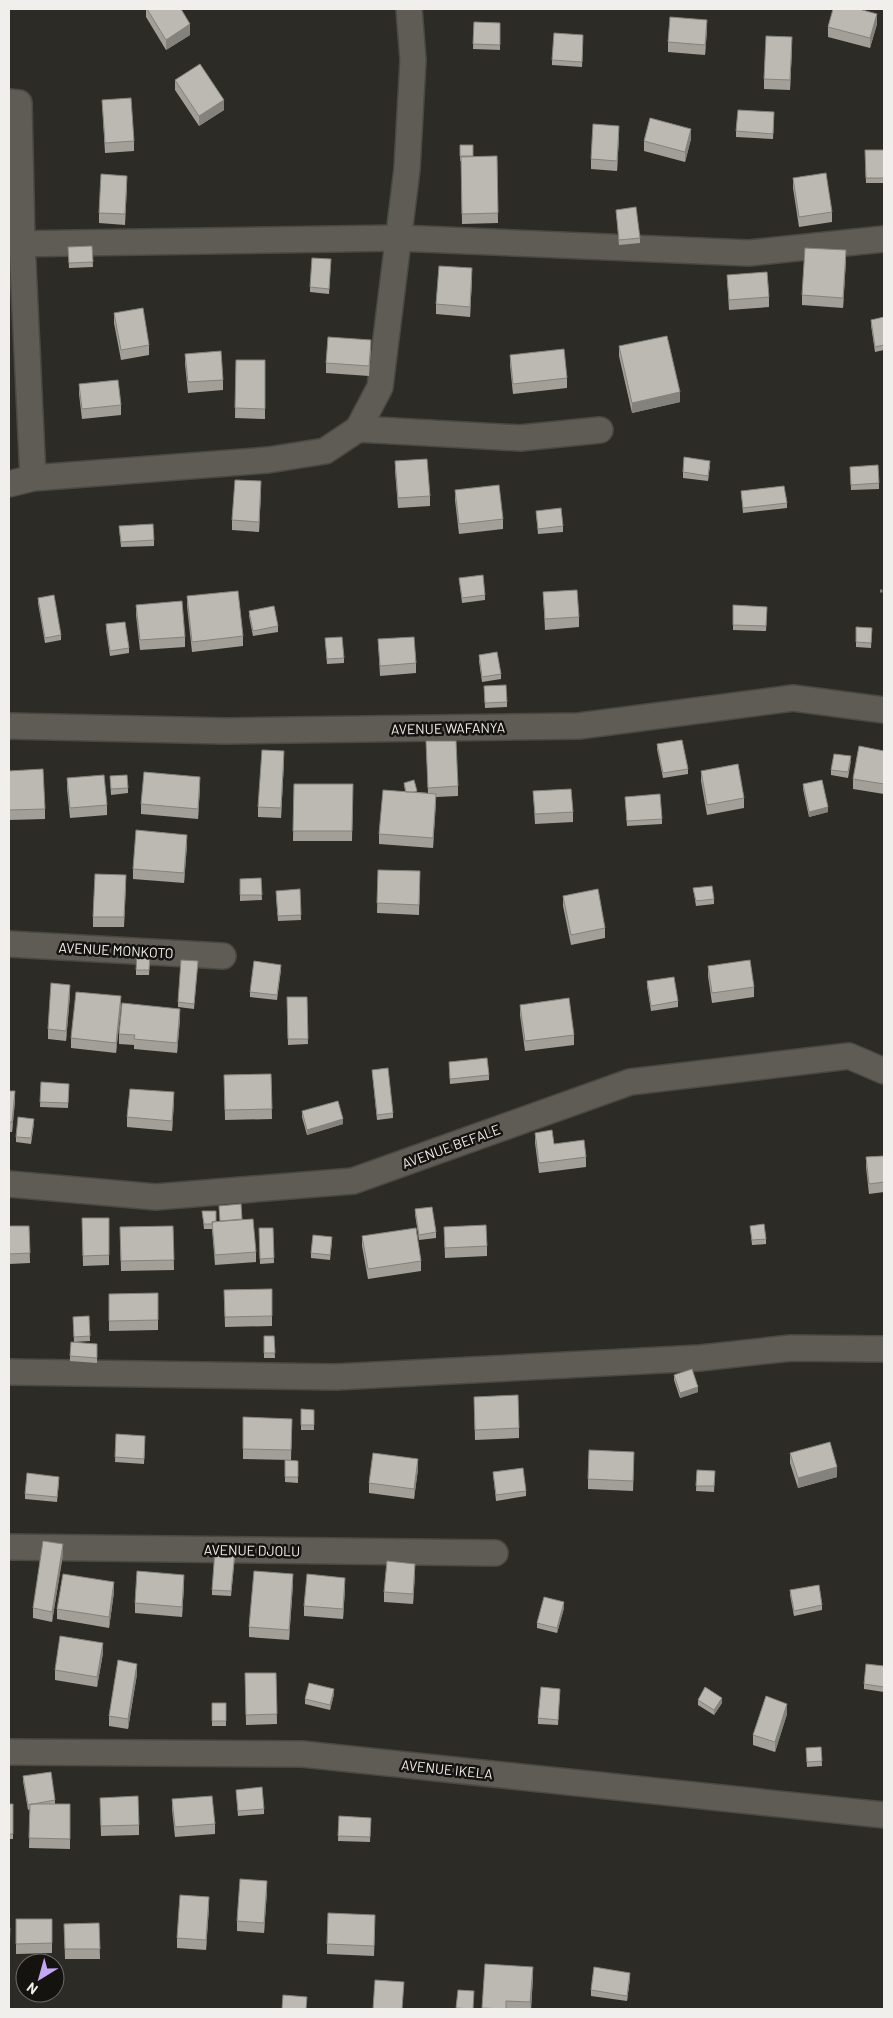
<svg xmlns="http://www.w3.org/2000/svg" width="893" height="2018" viewBox="0 0 893 2018" font-family="Barlow,sans-serif">
	<rect width="100%" height="100%" fill="#2d2b25"/>
	<g fill="none" stroke-linecap="round" stroke-linejoin="round">
		<defs>
			<path id="minor" d="M9,102L19,103L22,243L33,478
				M9,244L398,238L749,253L884,239
				M358,429L520,438L600,430
				M9,484L33,478L268,460L325,451L358,429L380,387L407,169L413,60L409,9
				M9,726L226,731L579,726L793,698L884,710
				M9,944L223,956
				M9,1184L156,1197L353,1181L630,1082L849,1056L884,1071
				M9,1372L336,1377L700,1358L791,1348L884,1349
				M9,1547L495,1553
				M9,1752L302,1754L884,1815"/>
		</defs>
		<use href="#minor" stroke="#4a4843" stroke-width="28"/>
		<path stroke="#7a7873" stroke-width="3" stroke-dasharray="2.5 4" stroke-linecap="butt" d="M880,591H884"/>
		<use href="#minor" stroke="#5f5c55" stroke-width="25"/>
	</g>
	<path fill="#a29f99" d="M146,9H181L190,35L166,50L146,17Z
		M580,9H602V10H580Z
		M474,22L500,23V50L473,49Z
		M877,24L870,48L828,37V27Z
		M707,30L705,55L668,52V42Z
		M583,40L582,67L552,65V60Z
		M792,47L790,90L764,89V79Z
		M175,80L224,110L199,126L175,90Z
		M102,100L134,141V151L105,153Z
		M774,112L773,139L736,137V131Z
		M619,136L617,171L591,169V159Z
		M691,139L685,162L644,151V141Z
		M460,145L473,157L497,156L498,223L462,224L461,161H460Z
		M865,150H884V183H866Z
		M793,178L832,212V222L799,227L793,188Z
		M127,186L125,225L99,223V213Z
		M616,210L640,238V243L619,245Z
		M92,246L93,267L69,268L68,247Z
		M331,259L329,294L310,292V287Z
		M846,260L843,308L802,305V295Z
		M727,275L769,297V307L729,310Z
		M472,278L470,317L436,314V304Z
		M114,313L149,345V355L121,360L114,323Z
		M884,317V350L875,352L871,325V320Z
		M619,346L680,402L632,413L619,356Z
		M371,350L369,376L326,373V363Z
		M185,354L223,380V390L188,393L185,364Z
		M510,355L567,378V388L513,394L510,365Z
		M236,360H265V419L235,418Z
		M79,384L121,405V415L82,419L79,394Z
		M395,461L430,496V506L398,508L395,471Z
		M710,466L708,481L683,478V472Z
		M850,467L879,483V489L851,490Z
		M455,490L503,519V529L459,534L455,500Z
		M261,491L259,532L232,530V520Z
		M741,491L787,503V508L743,513Z
		M536,511L563,526V532L538,534Z
		M119,526L154,540V546L121,547Z
		M459,578L485,595V600L462,603Z
		M543,592L579,617V627L545,630Z
		M187,596L243,636V646L192,652L187,606Z
		M38,598L61,635V640L45,643L38,603Z
		M136,605L185,637V647L140,650L136,615Z
		M733,605L767,607L766,631L733,630Z
		M249,611L278,626V632L253,636L249,616Z
		M106,624L129,648V653L110,656L106,630Z
		M856,627L872,628L871,648L856,647Z
		M325,638L344,658V663L327,664Z
		M378,639L416,663V673L380,676Z
		M479,655L501,674V679L482,682L479,661Z
		M484,686L507,702V707L485,708Z
		M426,741L458,786V796L436,797L433,848L379,844V834L405,791L404,783L417,792L428,793Z
		M657,744L688,769V774L663,778L657,749Z
		M884,751V794L853,789V779Z
		M284,761L281,818L258,817V807Z
		M851,761L848,778L831,775V770Z
		M9,771L45,809V819L9,820Z
		M701,771L744,798V808L707,815L701,781Z
		M110,776L128,788V793L111,795Z
		M67,778L107,805V815L70,818L67,788Z
		M294,784H353L352,841H293Z
		M803,784L828,812L809,817L803,789Z
		M200,787L198,819L141,814V804Z
		M533,791L573,812V822L535,824Z
		M625,797L662,819V824L627,826Z
		M187,845L184,883L133,879V869Z
		M378,870L420,871L419,915L377,913Z
		M261,878L262,900L240,901V879Z
		M126,885L124,927H93V917Z
		M693,888L714,899V904L696,906Z
		M300,889L301,920L278,921L276,896Z
		M563,896L605,928V938L571,945L563,906Z
		M150,958L149,975H136V970Z
		M198,961L194,1009L178,1007V1002Z
		M708,966L754,987V997L712,1003L708,976Z
		M281,970L277,1000L250,997V992Z
		M647,981L678,1001V1007L651,1011L647,986Z
		M70,995L66,1041L48,1039V1029Z
		M287,997H307L308,1044L288,1045Z
		M520,1005L574,1035V1045L525,1051L520,1015Z
		M121,1006L116,1053L71,1048V1038Z
		M884,1006V1021H883V1011Z
		M180,1019L177,1053L134,1049V1045L119,1044V1034Z
		M449,1062L489,1075V1080L450,1084Z
		M372,1070L393,1113V1118L377,1120Z
		M271,1074L272,1119L225,1120L224,1075Z
		M41,1082L69,1084L68,1108L40,1107Z
		M9,1091L15,1101L12,1132H9Z
		M174,1102L172,1131L127,1127V1117Z
		M302,1111L343,1124L307,1135L302,1117Z
		M34,1124L31,1144L16,1142V1137Z
		M535,1133L554,1144L586,1157V1167L539,1173L535,1143Z
		M884,1156V1192L869,1194L866,1167V1157Z
		M219,1206L242,1219L256,1252V1262L215,1265L212,1229H204L202,1211L216,1221H220Z
		M415,1209L436,1232V1238L419,1240L415,1214Z
		M82,1218H109V1265L83,1266Z
		M9,1226H29L30,1263L9,1264Z
		M173,1226L174,1270L121,1271L120,1227Z
		M750,1226L766,1239V1244L752,1245Z
		M444,1227L487,1246V1256L445,1258Z
		M259,1228H273L274,1263L260,1264Z
		M362,1236L421,1261V1271L368,1279L362,1246Z
		M332,1242L330,1260L311,1258V1253Z
		M272,1289V1326L225,1327L224,1290Z
		M109,1294L158,1320V1330L109,1331Z
		M89,1316L90,1341L74,1342L73,1317Z
		M264,1336H274L275,1358H264Z
		M97,1344V1363L70,1361V1356Z
		M674,1375L698,1392L680,1398L674,1380Z
		M474,1397L519,1428V1438L475,1440Z
		M301,1409L314,1410V1430H301Z
		M243,1417L292,1419L291,1460L243,1459Z
		M116,1434L145,1441L144,1464L115,1462Z
		M790,1453L837,1477L798,1488L790,1463Z
		M285,1460L298,1461V1483L285,1482Z
		M634,1462L633,1491L588,1489V1479Z
		M418,1469L414,1499L369,1493V1483Z
		M697,1470L715,1471L714,1492L696,1491Z
		M493,1472L526,1491V1496L496,1501Z
		M59,1482L57,1502L25,1499V1494Z
		M63,1554L52,1622L33,1618V1608Z
		M235,1556L231,1596L212,1595V1590Z
		M415,1574L413,1604L384,1602V1592Z
		M293,1584L289,1640L249,1637V1627Z
		M184,1585L182,1617L135,1613V1603Z
		M345,1588L343,1619L304,1616V1606Z
		M790,1590L822,1605V1610L794,1616L790,1595Z
		M114,1592L109,1628L57,1619V1609Z
		M564,1608L557,1633L537,1628V1623Z
		M103,1653L97,1687L55,1680V1670Z
		M884,1666V1692L864,1689V1684Z
		M245,1673H276L277,1724L246,1725Z
		M137,1674L128,1729L109,1726V1716Z
		M560,1689L558,1725L538,1724V1718Z
		M334,1694L330,1710L305,1704V1699Z
		M698,1700L722,1703L714,1715L698,1705Z
		M212,1703H226V1726H212Z
		M787,1714L775,1752L753,1745V1735Z
		M821,1747L822,1766L807,1767L806,1748Z
		M23,1776L55,1800V1804H70V1849L29,1848L30,1809L28,1810L23,1781Z
		M236,1790L264,1809V1814L238,1816Z
		M100,1798L139,1825V1835L101,1836Z
		M172,1799L215,1824V1834L175,1837L172,1809Z
		M9,1804H13V1839H9Z
		M339,1816L371,1818L370,1842L338,1841Z
		M267,1891L264,1933L237,1931V1921Z
		M209,1907L206,1950L177,1948V1938Z
		M16,1919H52V1953L16,1954Z
		M99,1923L100,1959H65L64,1924Z
		M375,1925L374,1956L327,1954V1944Z
		M485,1964L533,1977L531,2009H482Z
		M630,1978L627,2001L591,1996V1990Z"/>
	<path fill="#84827d" d="M877,14V24L870,48V38Z
		M707,20V30L705,55V45Z
		M190,24V35L166,50V40Z
		M792,37V47L790,90V80Z
		M224,100V110L199,126V116Z
		M619,126V136L617,171V161Z
		M691,129V139L685,162V152Z
		M846,250V260L843,308V298Z
		M472,268V278L470,317V307Z
		M680,392V402L632,413V403Z
		M261,481V491L259,532V522Z
		M284,751V761L281,818V808Z
		M200,777V787L198,819V809Z
		M436,794V804L433,848V838Z
		M828,807V812L809,817V812Z
		M187,835V845L184,883V873Z
		M70,985V995L66,1041V1031Z
		M121,996V1006L116,1053V1043Z
		M180,1009V1019L177,1053V1043Z
		M15,1091V1101L12,1132V1122Z
		M174,1092V1102L172,1131V1121Z
		M343,1119V1124L307,1135V1130Z
		M698,1387V1392L680,1398V1393Z
		M418,1459V1469L414,1499V1489Z
		M837,1467V1477L798,1488V1478Z
		M63,1544V1554L52,1622V1612Z
		M415,1564V1574L413,1604V1594Z
		M293,1574V1584L289,1640V1630Z
		M184,1575V1585L182,1617V1607Z
		M345,1578V1588L343,1619V1609Z
		M114,1582V1592L109,1628V1617Z
		M564,1602V1608L557,1633V1628Z
		M103,1643V1653L97,1687V1677Z
		M137,1664V1674L128,1729V1719Z
		M334,1689V1694L330,1710V1705Z
		M722,1698V1703L714,1715V1710Z
		M787,1704V1714L775,1752V1742Z
		M267,1881V1891L264,1933V1923Z
		M209,1897V1907L206,1950V1940Z
		M533,1967V1977L531,2009L530,2002Z
		M630,1973V1978L627,2001V1996Z"/>
	<path fill="#bcb9b2" stroke="#84827d" d="M147,9H181L190,24L166,40Z
		M833,9H859L877,14L870,38L828,27Z
		M670,17L707,20L705,45L668,42Z
		M474,22L500,23V45L473,44Z
		M554,33L583,35L582,62L552,60Z
		M766,36L792,37L790,80L764,79Z
		M200,64L224,100L199,116L175,80Z
		M131,98L134,141L105,143L102,100Z
		M738,110L774,112L773,134L736,131Z
		M650,118L691,129L685,152L644,141Z
		M593,124L619,126L617,161L591,159Z
		M460,145H473V156H460Z
		M865,150H884V178H866Z
		M497,156L498,213L462,214L461,157Z
		M826,173L832,212L799,217L793,178Z
		M101,174L127,176L125,214L99,213Z
		M636,207L640,238L619,240L616,210Z
		M92,246L93,262L69,263L68,247Z
		M805,248L846,250L843,298L802,295Z
		M312,258L331,259L329,289L310,287Z
		M439,266L472,268L470,307L436,304Z
		M767,272L769,297L729,300L727,275Z
		M143,308L149,345L121,350L114,313Z
		M884,317V345L875,347L871,320Z
		M667,336L680,392L632,403L619,346Z
		M328,337L371,340L369,366L326,363Z
		M564,349L567,378L513,384L510,355Z
		M221,351L223,380L188,382L185,354Z
		M236,360H265V409L235,408Z
		M118,380L121,405L82,409L79,384Z
		M684,457L710,461L708,476L683,472Z
		M427,459L430,496L398,498L395,461Z
		M878,465L879,483L851,485L850,467Z
		M235,480L261,481L259,522L232,520Z
		M499,485L503,519L459,524L455,490Z
		M784,486L787,503L743,508L741,491Z
		M561,508L563,526L538,529L536,511Z
		M153,524L154,540L121,542L119,526Z
		M483,575L485,595L462,598L459,578Z
		M577,590L579,617L545,619L543,592Z
		M238,591L243,636L192,642L187,596Z
		M54,595L61,635L45,638L38,598Z
		M182,601L185,637L140,640L136,605Z
		M733,605L767,607L766,626L733,625Z
		M274,606L278,626L253,631L249,611Z
		M125,622L129,648L110,651L106,624Z
		M856,627L872,628L871,643L856,642Z
		M342,637L344,658L327,659L325,638Z
		M414,637L416,663L380,666L378,639Z
		M497,652L501,674L482,677L479,655Z
		M506,685L507,702L485,703L484,686Z
		M682,740L688,769L663,773L657,744Z
		M426,741H456L458,786L428,788Z
		M859,746L884,751V784L853,779Z
		M262,750L284,751L281,808L258,807Z
		M834,754L851,756L848,772L831,770Z
		M738,764L744,798L707,805L701,771Z
		M43,769L45,809L9,810V771Z
		M144,772L200,777L198,809L141,804Z
		M104,775L107,805L70,808L67,778Z
		M127,775L128,788L111,789L110,776Z
		M414,780L417,791L414,792H406L404,783Z
		M822,780L828,807L809,812L803,784Z
		M294,784H353L352,831H293Z
		M571,789L573,812L535,814L533,791Z
		M383,790L436,794L433,838L379,834Z
		M660,794L662,819L627,821L625,797Z
		M136,830L187,835L184,873L133,869Z
		M378,870L420,871L419,905L377,903Z
		M95,874L126,875L124,917H93Z
		M261,878L262,895H240V879Z
		M712,886L714,899L696,901L693,888Z
		M300,889L301,915L278,916L276,891Z
		M598,889L605,928L571,935L563,896Z
		M137,952H150L149,970H136Z
		M181,960L198,961L194,1004L178,1002Z
		M750,960L754,987L712,993L708,966Z
		M254,961L281,965L277,995L250,992Z
		M674,977L678,1001L651,1006L647,981Z
		M51,983L70,985L66,1031L48,1029Z
		M76,992L121,996L116,1043L71,1038Z
		M287,997H307L308,1039H288Z
		M569,998L574,1035L525,1041L520,1005Z
		M122,1003L180,1009L177,1043L134,1039L135,1035L119,1034Z
		M487,1058L489,1075L450,1079L449,1062Z
		M388,1068L393,1113L377,1115L372,1070Z
		M271,1074L272,1109L225,1110L224,1075Z
		M41,1082L69,1084L68,1103L40,1102Z
		M130,1089L174,1092L172,1121L127,1117Z
		M9,1091H15L12,1122H9Z
		M338,1101L343,1119L307,1130L302,1111Z
		M18,1117L34,1119L31,1138L16,1137Z
		M552,1130L554,1144L584,1140L586,1157L539,1163L535,1133Z
		M884,1156V1182L869,1184L866,1157Z
		M241,1204L242,1219L220,1221L219,1206Z
		M432,1207L436,1232L419,1235L415,1209Z
		M202,1211H216V1221L212,1222L213,1224H204Z
		M82,1218H109V1255L83,1256Z
		M253,1219L256,1252L215,1255L212,1222Z
		M764,1224L766,1239L752,1240L750,1226Z
		M486,1225L487,1246L445,1248L444,1227Z
		M9,1226H29L30,1253L9,1254Z
		M173,1226L174,1260L121,1261L120,1227Z
		M259,1228H273L274,1258L260,1259Z
		M416,1228L421,1261L368,1269L362,1236Z
		M313,1235L332,1237L330,1255L311,1253Z
		M272,1289V1316L225,1317L224,1290Z
		M158,1293V1320L109,1321V1294Z
		M89,1316L90,1336L74,1337L73,1317Z
		M264,1336H274L275,1353H264Z
		M71,1342L97,1344V1358L70,1356Z
		M692,1369L698,1387L680,1393L674,1375Z
		M518,1395L519,1428L475,1430L474,1397Z
		M301,1409L314,1410V1425H301Z
		M243,1417L292,1419L291,1450L243,1449Z
		M116,1434L145,1436L144,1459L115,1457Z
		M830,1442L837,1467L798,1478L790,1453Z
		M589,1450L634,1452L633,1481L588,1479Z
		M373,1453L418,1459L414,1489L369,1483Z
		M285,1460L298,1461V1477H285Z
		M523,1468L526,1491L496,1495L493,1472Z
		M697,1470L715,1471L714,1486H696Z
		M27,1473L59,1477L57,1497L25,1494Z
		M43,1541L63,1544L52,1612L33,1608Z
		M215,1550L235,1551L231,1591L212,1590Z
		M387,1561L415,1564L413,1594L384,1592Z
		M137,1571L184,1575L182,1607L135,1603Z
		M254,1571L293,1574L289,1630L249,1627Z
		M63,1574L114,1582L109,1617L57,1609Z
		M307,1574L345,1578L343,1609L304,1606Z
		M819,1585L822,1605L794,1611L790,1590Z
		M544,1597L564,1602L557,1628L537,1623Z
		M60,1636L103,1643L97,1677L55,1670Z
		M118,1660L137,1664L128,1719L109,1716Z
		M866,1664L884,1666V1687L864,1684Z
		M245,1673H276L277,1714L246,1715Z
		M309,1683L334,1689L330,1705L305,1699Z
		M541,1687L560,1689L558,1720L538,1718Z
		M705,1687L722,1698L714,1710L698,1700Z
		M766,1696L787,1704L775,1742L753,1735Z
		M212,1703H226V1721H212Z
		M821,1747L822,1761L807,1762L806,1748Z
		M51,1772L55,1800L28,1805L23,1776Z
		M262,1787L264,1809L238,1811L236,1790Z
		M138,1796L139,1825L101,1826L100,1798Z
		M212,1796L215,1824L175,1827L172,1799Z
		M9,1804H13V1834H9Z
		M30,1804H70V1839L29,1838Z
		M339,1816L371,1818L370,1837L338,1836Z
		M240,1879L267,1881L264,1923L237,1921Z
		M180,1895L209,1897L206,1940L177,1938Z
		M328,1913L375,1915L374,1946L327,1944Z
		M16,1919H52V1943L16,1944Z
		M99,1923L100,1949H65L64,1924Z
		M9,1928H10L9,1953Z
		M485,1964L533,1967L530,2002L506,2001V2009L482,2008Z
		M594,1967L630,1973L627,1996L591,1990Z
		M375,1980L404,1982L402,2009H373Z
		M458,1990L474,1991L473,2009L456,2008Z
		M283,1995L307,1997L306,2009H282Z"/>
	<g text-anchor="middle" dominant-baseline="central" stroke-width="5" stroke-linejoin="round" paint-order="stroke">
		<g font-size="14" fill="#f1efeb" stroke="#141310">
			<text transform="translate(448 728) rotate(-1)">AVENUE WAFANYA</text>
			<text transform="translate(116 950) rotate(3)">AVENUE MONKOTO</text>
			<text transform="translate(451 1146) rotate(-20)">AVENUE BEFALE</text>
			<text transform="translate(252 1550) rotate(1)">AVENUE DJOLU</text>
			<text transform="translate(447 1769) rotate(6)">AVENUE IKELA</text>
		</g>
	</g>
	<rect width="893" height="2018" fill="none" stroke="#f1efeb" stroke-width="20"/>
	<g transform="translate(40 1978) rotate(217)"><circle r="24" fill="#141310" stroke="#6c6b68"/>
	<path d="M0-4L9 19L0 12L-9 19Z" fill="#c3a7f2"/>
	<text y="-8" font-size="14" font-weight="bold" text-anchor="middle" fill="#f1efeb">N</text>
	</g>
</svg>
